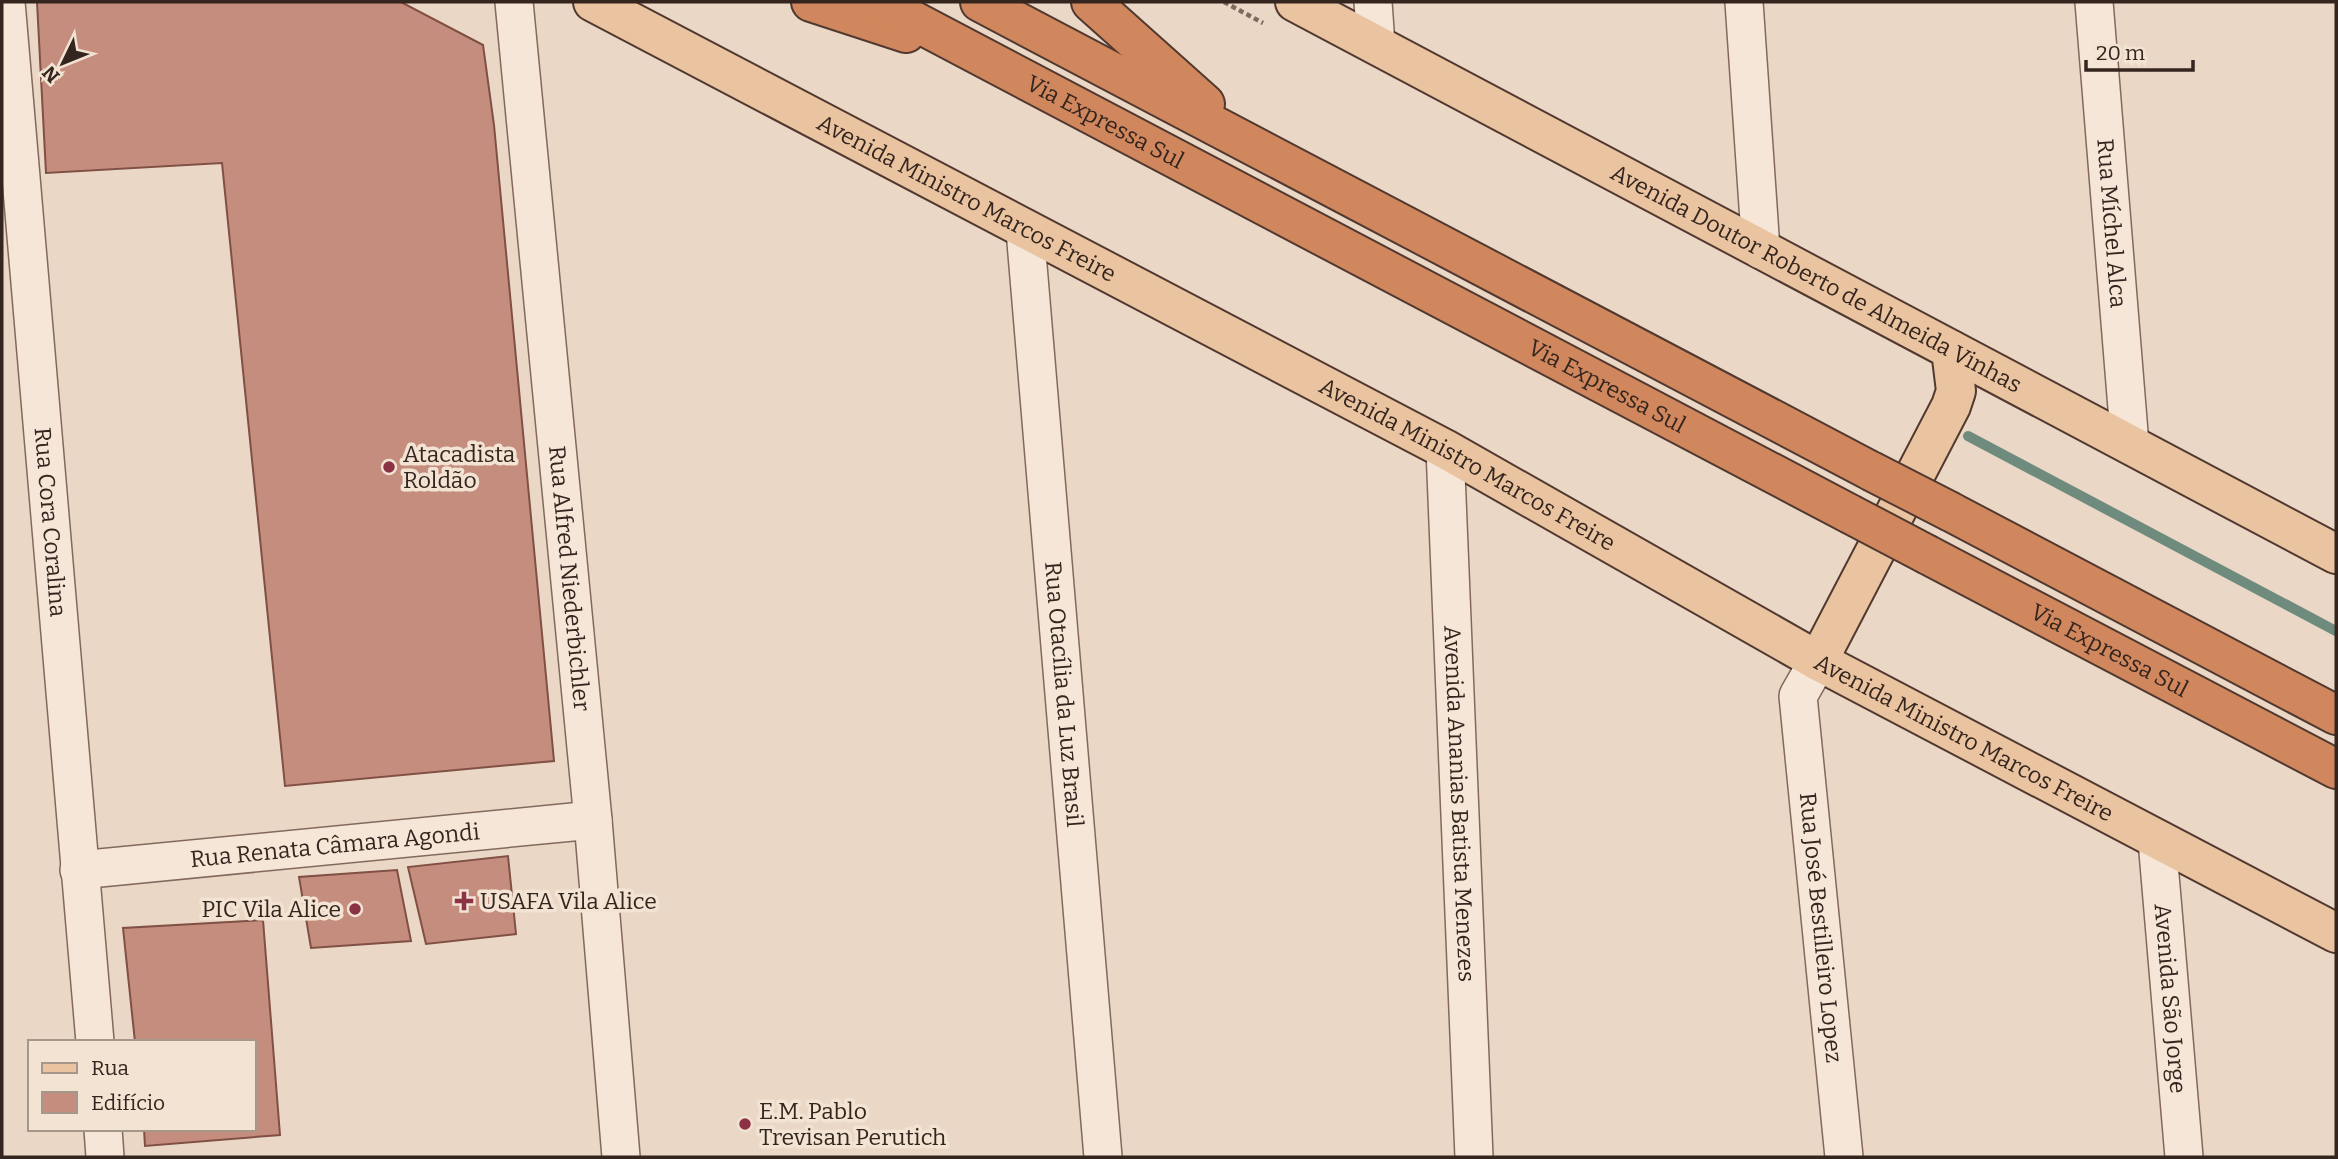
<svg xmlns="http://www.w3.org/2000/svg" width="2338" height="1159" viewBox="0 0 2338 1159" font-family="Bitter,serif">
	<rect width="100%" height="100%" fill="#ead7c5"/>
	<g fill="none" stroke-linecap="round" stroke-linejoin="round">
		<path stroke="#6e8b7e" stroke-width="10" d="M1968,436L2336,631"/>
	</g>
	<path fill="#c58d7e" stroke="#805045" stroke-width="2" d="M37,2H401L483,45L494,125L554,761L285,786L222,163L46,173Z
		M508,856L516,934L426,944L408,867Z
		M397,870L411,941L311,948L299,877Z
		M263,920L280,1135L145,1146L144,1129H254V1042H135L123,928Z"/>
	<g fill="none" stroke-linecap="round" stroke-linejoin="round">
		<defs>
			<g id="minor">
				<path id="s1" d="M6,2L95,1042"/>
				<path id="s2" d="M514,2L593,820L621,1157"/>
				<path d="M1373,2L1376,45"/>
				<path d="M1744,2L1761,250"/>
				<path id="s3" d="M2094,2L2130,445"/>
				<path id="s4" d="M1025,230L1103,1157"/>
				<path id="s5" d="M1445,449L1474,1157"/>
				<path id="s6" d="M1818,661L1798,696L1844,1157"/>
				<path id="s7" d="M2157,840L2184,1157"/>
				<path id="s8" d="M79,870L593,820"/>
				<path d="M103,1129L105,1157"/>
			</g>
			<g id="major">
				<path id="s9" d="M593,2L1445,449L1818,661L2336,933"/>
				<path id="s10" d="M1295,2L2336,554"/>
				<path d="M1818,661L1951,406L1956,391L1951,350"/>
			</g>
			<g id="highway">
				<path d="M811,2L906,33"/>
				<path id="s11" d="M878,2L1850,514"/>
				<path d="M980,2L1871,471"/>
				<path d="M1091,2L1205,104"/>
				<path d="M1951,512L2336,715"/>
				<path id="s12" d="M1928,555L2336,769"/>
			</g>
		</defs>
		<use href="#minor" stroke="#83695d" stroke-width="40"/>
		<use href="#major" stroke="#513930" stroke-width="42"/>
		<use href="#highway" stroke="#513930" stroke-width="42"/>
		<path stroke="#83695d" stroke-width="4.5" stroke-dasharray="5 3.5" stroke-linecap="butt" d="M1224,2L1263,23"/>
		<use href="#minor" stroke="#f5e6d7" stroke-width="37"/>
		<use href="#major" stroke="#eac4a0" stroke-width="38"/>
		<use href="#highway" stroke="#d1875d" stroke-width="38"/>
		<defs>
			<path id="highway-bridge" d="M1871,471L1951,512
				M1850,514L1928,555"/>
		</defs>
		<use href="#highway-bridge" stroke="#513930" stroke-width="42" stroke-linecap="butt"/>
		<use href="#highway-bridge" stroke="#d1875d" stroke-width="38"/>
	</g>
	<g fill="#8c3245" stroke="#f2e3d3" stroke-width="2.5">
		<circle cx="389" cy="467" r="7"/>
		<path d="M460.5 890.5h7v7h7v7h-7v7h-7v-7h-7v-7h7z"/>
		<circle cx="355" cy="909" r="7"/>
		<circle cx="745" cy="1124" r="7"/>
	</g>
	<g text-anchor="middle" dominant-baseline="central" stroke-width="7" stroke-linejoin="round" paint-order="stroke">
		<g font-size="23" fill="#34251f" stroke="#f2e3d3">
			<text stroke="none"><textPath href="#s11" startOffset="257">Via Expressa Sul</textPath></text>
			<text stroke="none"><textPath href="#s9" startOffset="422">Avenida Ministro Marcos Freire</textPath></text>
			<text stroke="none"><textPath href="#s3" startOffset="222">Rua Míchel Alca</textPath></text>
			<text stroke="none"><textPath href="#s10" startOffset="590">Avenida Doutor Roberto de Almeida Vinhas</textPath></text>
			<text stroke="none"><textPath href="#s11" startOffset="824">Via Expressa Sul</textPath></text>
			<text stroke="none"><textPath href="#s9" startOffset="989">Avenida Ministro Marcos Freire</textPath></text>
			<text stroke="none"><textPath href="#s1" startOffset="522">Rua Cora Coralina</textPath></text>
			<text stroke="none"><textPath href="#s2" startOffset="579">Rua Alfred Niederbichler</textPath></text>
			<text stroke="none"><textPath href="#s12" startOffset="205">Via Expressa Sul</textPath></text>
			<text stroke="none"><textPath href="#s4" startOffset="466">Rua Otacília da Luz Brasil</textPath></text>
			<text stroke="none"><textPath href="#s9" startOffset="1556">Avenida Ministro Marcos Freire</textPath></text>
			<text stroke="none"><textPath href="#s5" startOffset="355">Avenida Ananias Batista Menezes</textPath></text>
			<text stroke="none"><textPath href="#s8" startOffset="257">Rua Renata Câmara Agondi</textPath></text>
			<text stroke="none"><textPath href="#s6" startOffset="273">Rua José Bestilleiro Lopez</textPath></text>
			<text stroke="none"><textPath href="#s7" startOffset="159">Avenida São Jorge</textPath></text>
		</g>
		<g font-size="23" fill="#34251f" stroke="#f2e3d3" text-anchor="start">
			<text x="403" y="454">Atacadista<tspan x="403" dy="26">Roldão</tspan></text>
			<text x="480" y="901">USAFA Vila Alice</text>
			<text x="341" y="909" text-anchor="end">PIC Vila Alice</text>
			<text x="759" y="1111">E.M. Pablo<tspan x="759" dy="26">Trevisan Perutich</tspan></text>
		</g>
	</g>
	<rect width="2338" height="1159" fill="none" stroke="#34251f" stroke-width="7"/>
	<rect x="28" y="1040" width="228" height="91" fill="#f2e3d3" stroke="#a6978b" stroke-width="2"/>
	<rect x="42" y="1063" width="35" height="10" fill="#eac4a0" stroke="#a6978b" stroke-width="2"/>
	<text x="91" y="1075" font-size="21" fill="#34251f">Rua</text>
	<rect x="42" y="1092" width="35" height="21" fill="#c58d7e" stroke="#a6978b" stroke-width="2"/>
	<text x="91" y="1110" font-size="21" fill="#34251f">Edifício</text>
	<g transform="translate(63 63) rotate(227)" stroke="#f2e3d3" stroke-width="5" paint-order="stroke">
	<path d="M0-5L12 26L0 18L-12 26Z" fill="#34251f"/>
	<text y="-10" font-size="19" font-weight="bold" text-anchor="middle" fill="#34251f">N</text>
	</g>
	<path d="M2086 60v10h107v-10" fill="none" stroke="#34251f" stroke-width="3.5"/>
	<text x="2096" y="60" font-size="21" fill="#34251f" stroke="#f2e3d3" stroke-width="5" paint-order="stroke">20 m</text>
</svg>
